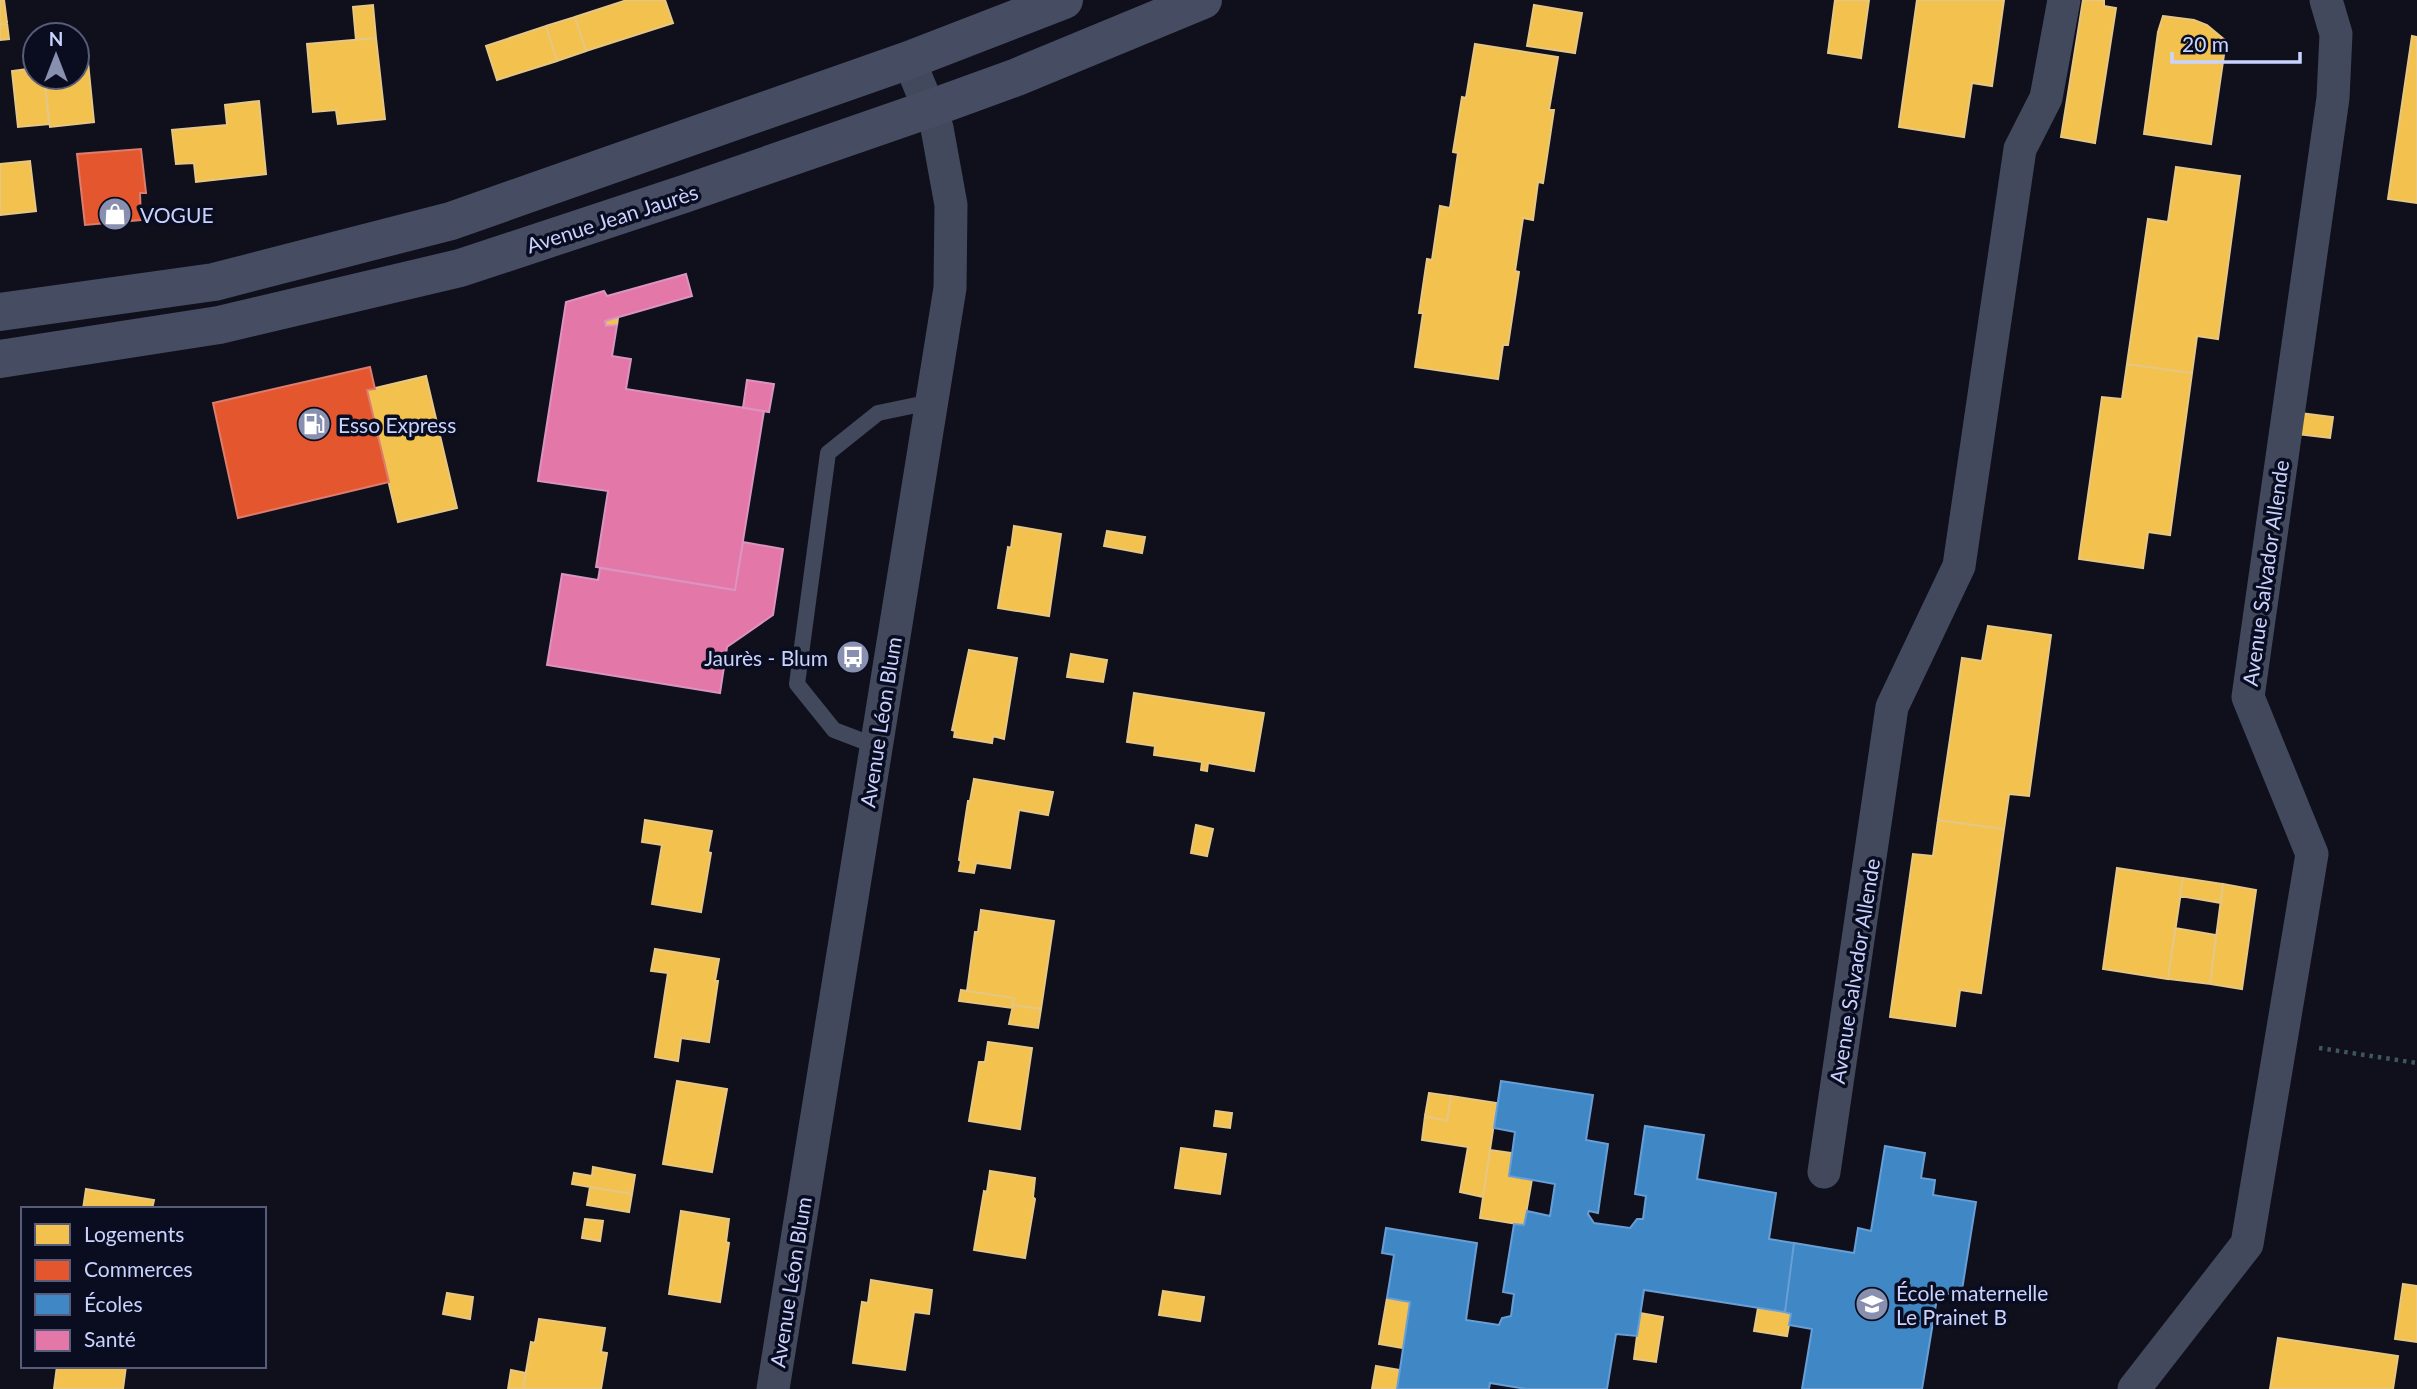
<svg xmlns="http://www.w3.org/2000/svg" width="2417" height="1389" viewBox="0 0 2417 1389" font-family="Lato,sans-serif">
	<rect width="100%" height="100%" fill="#0f101b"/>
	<path fill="#f2c14e" stroke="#e6c683" stroke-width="2" d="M0,0H4L7,23L0,24Z
		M627,0H665L673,23L586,51L575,17Z
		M1835,0H1869L1861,58L1828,53Z
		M1917,0H2004L1992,86L1972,83L1964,137L1899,127Z
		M2083,0H2104V6L2116,8L2095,143L2061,137Z
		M373,5L376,38L356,40L353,7Z
		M1534,5L1582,13L1575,53L1527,46Z
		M2163,16L2194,20L2207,25L2226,41L2211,144L2144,134L2158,32Z
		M575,17L586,51L557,61L546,26Z
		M7,23L9,39L0,40V24Z
		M546,26L557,61L497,80L486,46Z
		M2412,36L2417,37V203L2388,199Z
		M376,38L385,119L338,124L336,110L313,112L307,44Z
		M1475,44L1558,57L1549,110H1554L1543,183L1538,182L1533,220L1523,218L1515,271L1519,272L1508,345H1503L1498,379L1415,367L1423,313H1419L1427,259L1432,260L1440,206L1450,208L1458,153L1453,152L1462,97L1466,98Z
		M87,52L94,122L50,127L44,77H77V53Z
		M35,68V77H44L49,124L18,127L12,71Z
		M259,101L266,174L196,182L194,163L176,164L172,130L227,125L225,105Z
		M30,161L36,211L0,215V164Z
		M2176,167L2240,176L2218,339L2197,336L2192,373L2127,364L2148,219L2168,222Z
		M618,318L617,325L606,326L605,321Z
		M2127,364L2192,373L2170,535L2148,532L2143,568L2079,559L2102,397L2122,399Z
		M426,376L457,508L398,522L367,390Z
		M2300,413L2333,417L2330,438L2296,434Z
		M1014,526L1061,534L1049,616L998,608L1008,547L1011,548Z
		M1107,531L1145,537L1142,553L1104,546Z
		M1988,626L2051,635L2029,796L2009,794L2004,829L1938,820L1962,658L1982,661Z
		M969,650L1017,658L1004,739L993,736L992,743L954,737L955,731L952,730Z
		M1071,654L1107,660L1103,682L1067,677Z
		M1134,693L1264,713L1254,771L1208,763L1207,771L1201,770L1202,762L1154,755L1155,746L1127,742Z
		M974,779L1053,792L1048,815L1019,810L1010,868L976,863L974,873L959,871L961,861L959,860L968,801H970Z
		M645,820L712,831L708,852L711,853L701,912L652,904L662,845L642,842Z
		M1938,820L2004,829L1981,993L1960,990L1955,1026L1890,1017L1913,854L1933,856Z
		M1196,825L1213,829L1207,856L1191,853Z
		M2117,868L2183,878L2168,979L2103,969Z
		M2183,878L2223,884L2221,903L2180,896Z
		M2223,884L2256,890L2242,989L2210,984Z
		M981,910L1054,921L1041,1009L1013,1005L1014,998L967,991L975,932H978Z
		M2175,928L2216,935L2210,984L2168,979Z
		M655,949L719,959L715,981H718L709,1042L681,1038L678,1061L655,1057L668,973L651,971Z
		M961,990L1014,998L1012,1008L959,1001Z
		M1013,1005L1041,1009L1038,1028L1009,1024Z
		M988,1042L1032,1048L1020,1129L969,1121L979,1062H985Z
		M677,1081L727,1089L712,1172L663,1164Z
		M1429,1093L1451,1096L1447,1121L1425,1116Z
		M1451,1096L1497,1103L1483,1197L1460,1192L1468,1147L1422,1140L1425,1116L1447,1121Z
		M1216,1111L1232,1113L1230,1128L1214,1126Z
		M1181,1148L1226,1154L1220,1194L1175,1188Z
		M1490,1150L1512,1153L1509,1176L1532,1179L1524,1225L1480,1218Z
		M593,1167L635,1175L632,1194L572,1184L574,1173L592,1176Z
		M990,1171L1035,1178L1033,1197L1035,1199L1025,1258L974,1250L984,1191L987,1192Z
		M590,1187L632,1194L629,1212L587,1205Z
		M86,1189L154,1200L152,1209H83Z
		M681,1211L729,1219L726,1242L729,1243L720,1302L669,1294Z
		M585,1219L603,1221L600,1241L582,1238Z
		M871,1280L932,1290L929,1314L914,1312L905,1370L853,1363L862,1302L868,1303Z
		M2403,1284L2417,1286V1342L2395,1339Z
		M1163,1291L1204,1297L1200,1321L1159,1315Z
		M447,1293L473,1297L470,1319L443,1314Z
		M1387,1298L1410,1302L1403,1348L1379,1344Z
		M1758,1308L1791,1314L1787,1336L1754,1331Z
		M1640,1313L1663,1317L1656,1362L1634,1359Z
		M539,1319L605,1328L601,1352L607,1353L601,1389H523L531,1342L535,1343Z
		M2278,1338L2398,1356L2393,1389H2270Z
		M57,1366H126L123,1389H54Z
		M1376,1366L1400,1370L1397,1389H1372Z
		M511,1370L526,1373L523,1389H508Z"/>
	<path fill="#e4572e" stroke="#dc7c6d" stroke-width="2" d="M141,149L146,193H140L141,220L85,225L77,154Z
		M370,367L375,389L367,390L389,482L238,518L213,403Z"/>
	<path fill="#3f88c5" stroke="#689ed6" stroke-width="2" d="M1501,1081L1593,1095L1586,1140L1608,1144L1598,1213L1589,1211L1588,1214L1594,1223L1630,1228L1637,1219H1643L1646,1196L1635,1194L1645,1126L1704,1135L1697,1179L1776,1193L1769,1239L1794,1243L1785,1312L1644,1290L1637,1336L1616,1334L1607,1389H1526L1490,1383L1489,1389H1397L1410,1302L1387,1298L1394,1255L1382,1253L1386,1228L1477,1243L1466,1320L1499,1325L1502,1318L1511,1316L1514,1294L1503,1292L1514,1224L1524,1225L1527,1211L1550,1216L1555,1184L1509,1176L1515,1132L1494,1128Z
		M1885,1146L1925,1153L1921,1178L1935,1180L1933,1195L1976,1202L1961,1296L1938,1292L1922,1389H1802L1812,1329L1789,1325L1791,1314L1785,1312L1794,1243L1854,1253L1858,1228L1871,1231Z"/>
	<path fill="#e377a8" stroke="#db93c2" stroke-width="2" d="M686,274L692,296L605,321L606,326L617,325L612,356L631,359L626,389L764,411L735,590L596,567L608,491L538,481L566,302L604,291L607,296Z
		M747,380L774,384L769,412L743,408Z
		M743,542L783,549L773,615L727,647L720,693L547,665L562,574L598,580L600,568L735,590Z"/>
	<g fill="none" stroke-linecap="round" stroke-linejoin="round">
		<path stroke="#3f565c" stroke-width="4.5" stroke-dasharray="3.5 5" stroke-linecap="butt" d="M2319,1048L2417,1063"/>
		<path stroke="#42495d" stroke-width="16" d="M876,746L834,730L797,684L828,453L878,413L931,402"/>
		<path stroke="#42495d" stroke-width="33" d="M1824,1172L1892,707L1959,566L2020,149L2046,98L2064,0
			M773,1389L950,288L951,205L937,128L909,60
			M2134,1389L2247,1244L2312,854L2248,697L2333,98L2336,34L2326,0"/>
		<path stroke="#464c62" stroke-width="38" d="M0,312L214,282L451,221L909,60L1064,0
			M0,359L219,325L460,268L684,194L929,109L1017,77L1203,0"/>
	</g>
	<defs>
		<symbol id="shop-disc" viewBox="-11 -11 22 22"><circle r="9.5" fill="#888faf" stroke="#0a0d20"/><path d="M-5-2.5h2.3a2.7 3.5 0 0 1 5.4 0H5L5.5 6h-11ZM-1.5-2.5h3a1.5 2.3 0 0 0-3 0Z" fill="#fff"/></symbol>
		<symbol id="fuel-disc" viewBox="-11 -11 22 22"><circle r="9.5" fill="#888faf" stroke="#0a0d20"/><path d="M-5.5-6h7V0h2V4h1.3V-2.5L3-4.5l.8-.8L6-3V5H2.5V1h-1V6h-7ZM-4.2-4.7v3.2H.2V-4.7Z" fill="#fff"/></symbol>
		<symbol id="bus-disc" viewBox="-11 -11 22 22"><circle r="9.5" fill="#888faf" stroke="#0a0d20"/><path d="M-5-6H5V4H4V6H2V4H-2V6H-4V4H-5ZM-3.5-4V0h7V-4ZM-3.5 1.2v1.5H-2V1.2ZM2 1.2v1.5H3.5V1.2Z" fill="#fff"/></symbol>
		<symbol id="school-disc" viewBox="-11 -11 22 22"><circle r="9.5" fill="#888faf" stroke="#0a0d20"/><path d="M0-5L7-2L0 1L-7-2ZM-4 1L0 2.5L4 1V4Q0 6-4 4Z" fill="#fff"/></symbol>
	</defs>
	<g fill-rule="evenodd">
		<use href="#shop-disc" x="96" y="195" width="38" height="38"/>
		<use href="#fuel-disc" x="295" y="405" width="38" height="38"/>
		<use href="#bus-disc" x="834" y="638" width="38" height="38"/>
		<use href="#school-disc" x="1853" y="1285" width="38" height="38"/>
	</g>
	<g text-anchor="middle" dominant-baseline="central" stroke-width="7" stroke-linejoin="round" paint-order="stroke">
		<g font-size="21" fill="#c9d3ff" stroke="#0a0d20" text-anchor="start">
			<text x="140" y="214">VOGUE</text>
			<text x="338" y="424">Esso Express</text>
			<text x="828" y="657" text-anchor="end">Jaurès - Blum</text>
			<text x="1896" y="1292">École maternelle<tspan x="1896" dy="24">Le Prainet B</tspan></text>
		</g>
		<g font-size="21" fill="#c9d3ff" stroke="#0a0d20">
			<text transform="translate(612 218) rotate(-18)">Avenue Jean Jaurès</text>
			<text transform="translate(2265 573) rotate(-82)">Avenue Salvador Allende</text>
			<text transform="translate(880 722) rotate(-81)">Avenue Léon Blum</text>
			<text transform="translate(1854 971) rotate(-81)">Avenue Salvador Allende</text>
			<text transform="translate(790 1282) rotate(-81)">Avenue Léon Blum</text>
		</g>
	</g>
	<rect x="21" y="1207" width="245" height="161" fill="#0a0d20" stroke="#565c79" stroke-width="2"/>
	<rect x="35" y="1224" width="35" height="21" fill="#f2c14e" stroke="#565c79" stroke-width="2"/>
	<text x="84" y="1242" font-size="21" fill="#c9d3ff">Logements</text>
	<rect x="35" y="1260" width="35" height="21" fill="#e4572e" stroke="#565c79" stroke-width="2"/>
	<text x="84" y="1277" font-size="21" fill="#c9d3ff">Commerces</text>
	<rect x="35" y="1294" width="35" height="21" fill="#3f88c5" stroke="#565c79" stroke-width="2"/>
	<text x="84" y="1312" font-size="21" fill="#c9d3ff">Écoles</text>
	<rect x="35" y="1330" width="35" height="21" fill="#e377a8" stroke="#565c79" stroke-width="2"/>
	<text x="84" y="1347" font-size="21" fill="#c9d3ff">Santé</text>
	<g transform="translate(56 56)"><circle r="33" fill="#0a0d20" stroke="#565c79" stroke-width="2"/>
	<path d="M0-5L12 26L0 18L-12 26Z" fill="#888faf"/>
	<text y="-10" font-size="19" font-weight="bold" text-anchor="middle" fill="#c9d3ff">N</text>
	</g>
	<path d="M2172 52v10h128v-10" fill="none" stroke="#c9d3ff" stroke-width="3.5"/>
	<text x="2182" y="52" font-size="21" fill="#c9d3ff" stroke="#0a0d20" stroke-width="5" paint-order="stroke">20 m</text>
</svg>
